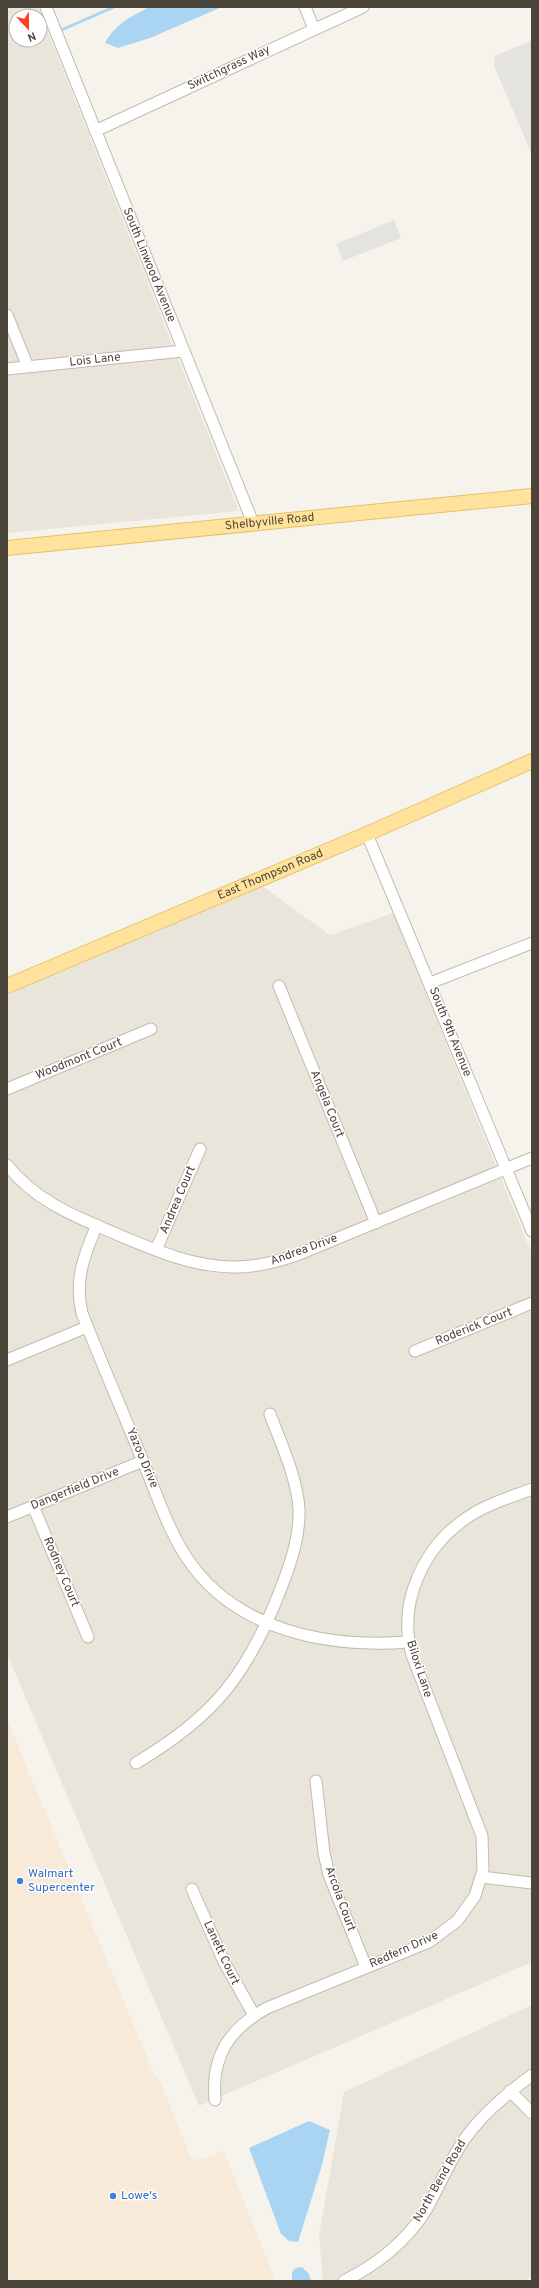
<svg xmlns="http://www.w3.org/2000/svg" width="539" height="2288" viewBox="0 0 539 2288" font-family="Overpass,sans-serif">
	<rect width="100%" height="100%" fill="#f6f3ec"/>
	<path fill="#eae5da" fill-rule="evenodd" d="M7,7H38L239,511L7,533ZM16,16H40V40H16Z
		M261,885L330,935L393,913L532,1254V1962L199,2106L7,1654V994Z
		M532,2005V2278L523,2281H323L319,2236L344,2092Z"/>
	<path fill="#f7ead8" d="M7,1719L154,2074L160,2081L190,2156L196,2160L224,2151L276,2281H7Z"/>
	<path fill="#e5e3e0" d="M532,40V155L494,66L495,56Z
		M394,220L401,238L343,261L336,244Z"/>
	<path fill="#a9d4f2" d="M149,7H222L150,38L118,48L105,43C114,25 132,16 149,7Z
		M309,2121L330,2130L322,2165L298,2242L289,2241L281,2234L249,2148Z
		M302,2267L309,2274L311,2281H292V2272L296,2268Z"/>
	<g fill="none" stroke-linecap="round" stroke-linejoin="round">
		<path stroke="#a9d4f2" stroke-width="3" d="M59,31L114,7"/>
		<defs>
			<path id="minor" d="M46,7L253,523
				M305,7L314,29
				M95,131L363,7
				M7,315L28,367
				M7,369L183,351
				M367,834L532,1231
				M430,983L532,943
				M279,986L376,1223
				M7,1089L151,1029
				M7,1165C37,1203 79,1218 121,1236C157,1251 192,1266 232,1267C254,1268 276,1262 297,1255L532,1158
				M97,1225C84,1255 74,1281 82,1313C101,1362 122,1410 142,1459C156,1492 167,1528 187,1558C235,1631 328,1648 408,1642
				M156,1250L200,1149
				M415,1351L532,1303
				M7,1360L87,1327
				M33,1506L88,1637
				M7,1517L143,1461
				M136,1763C214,1717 247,1675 280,1591C290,1565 300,1538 299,1509C297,1477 281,1444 270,1414
				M316,1781L324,1853L329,1875L366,1967
				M481,1877L532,1883
				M192,1889L223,1960L254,2015
				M510,2091L532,2113
				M215,2100C211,2056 229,2029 267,2008L429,1942L457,1921L475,1896L483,1870L482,1836L412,1655C397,1602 424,1546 468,1517C487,1504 511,1497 532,1489
				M344,2281C378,2264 406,2242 426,2210C439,2187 449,2162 464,2140C482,2114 506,2094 532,2075"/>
			<g id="major">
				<path id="s1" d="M7,548L532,496"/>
				<path id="s2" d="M7,986L367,834L532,761"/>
			</g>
		</defs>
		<use href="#minor" stroke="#c2bbae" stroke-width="13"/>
		<use href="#major" stroke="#e6c16a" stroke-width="16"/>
		<use href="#minor" stroke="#fff" stroke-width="11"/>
		<use href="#major" stroke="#ffe39c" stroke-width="14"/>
	</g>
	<g fill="#3f7fe0" stroke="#fff" stroke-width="1.5">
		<circle cx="20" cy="1881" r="4"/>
		<circle cx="113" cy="2196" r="4"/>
	</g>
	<g text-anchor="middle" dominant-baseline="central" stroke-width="3" stroke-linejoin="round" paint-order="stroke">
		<g font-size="12" fill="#4b4439" stroke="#fff">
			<text transform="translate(229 68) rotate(-25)">Switchgrass Way</text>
			<text transform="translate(149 265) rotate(68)">South Linwood Avenue</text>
			<text transform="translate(95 360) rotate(-6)">Lois Lane</text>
			<text stroke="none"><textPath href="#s1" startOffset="264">Shelbyville Road</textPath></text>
			<text stroke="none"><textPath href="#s2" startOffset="286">East Thompson Road</textPath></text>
			<text transform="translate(450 1032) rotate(68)">South 9th Avenue</text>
			<text transform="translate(79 1059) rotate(-22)">Woodmont Court</text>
			<text transform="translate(327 1104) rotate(68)">Angela Court</text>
			<text transform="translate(178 1200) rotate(-67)">Andrea Court</text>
			<text transform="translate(304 1250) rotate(-20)">Andrea Drive</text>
			<text transform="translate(474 1327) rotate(-22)">Roderick Court</text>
			<text transform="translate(142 1458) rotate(67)">Yazoo Drive</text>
			<text transform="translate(75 1489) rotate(-22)">Dangerfield Drive</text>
			<text transform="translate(61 1572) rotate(67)">Rodney Court</text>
			<text transform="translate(419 1669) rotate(72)">Biloxi Lane</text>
			<text transform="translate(340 1899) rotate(70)">Arcola Court</text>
			<text transform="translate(404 1950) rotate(-24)">Redfern Drive</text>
			<text transform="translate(221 1953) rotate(65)">Lanett Court</text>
			<text transform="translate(440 2181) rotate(-60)">North Bend Road</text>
		</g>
		<g font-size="12" fill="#366cbe" stroke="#fff" text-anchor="start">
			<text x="28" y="1874">Walmart<tspan x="28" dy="14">Supercenter</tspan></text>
			<text x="121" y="2196">Lowe's</text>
		</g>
	</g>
	<rect width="539" height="2288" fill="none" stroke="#4b4439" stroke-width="16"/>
	<g transform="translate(28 28) rotate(158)"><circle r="19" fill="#ffffff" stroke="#b7b4b0"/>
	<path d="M0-3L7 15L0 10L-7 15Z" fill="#fc3f1d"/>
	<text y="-6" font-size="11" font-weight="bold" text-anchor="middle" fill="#4b4439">N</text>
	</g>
</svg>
